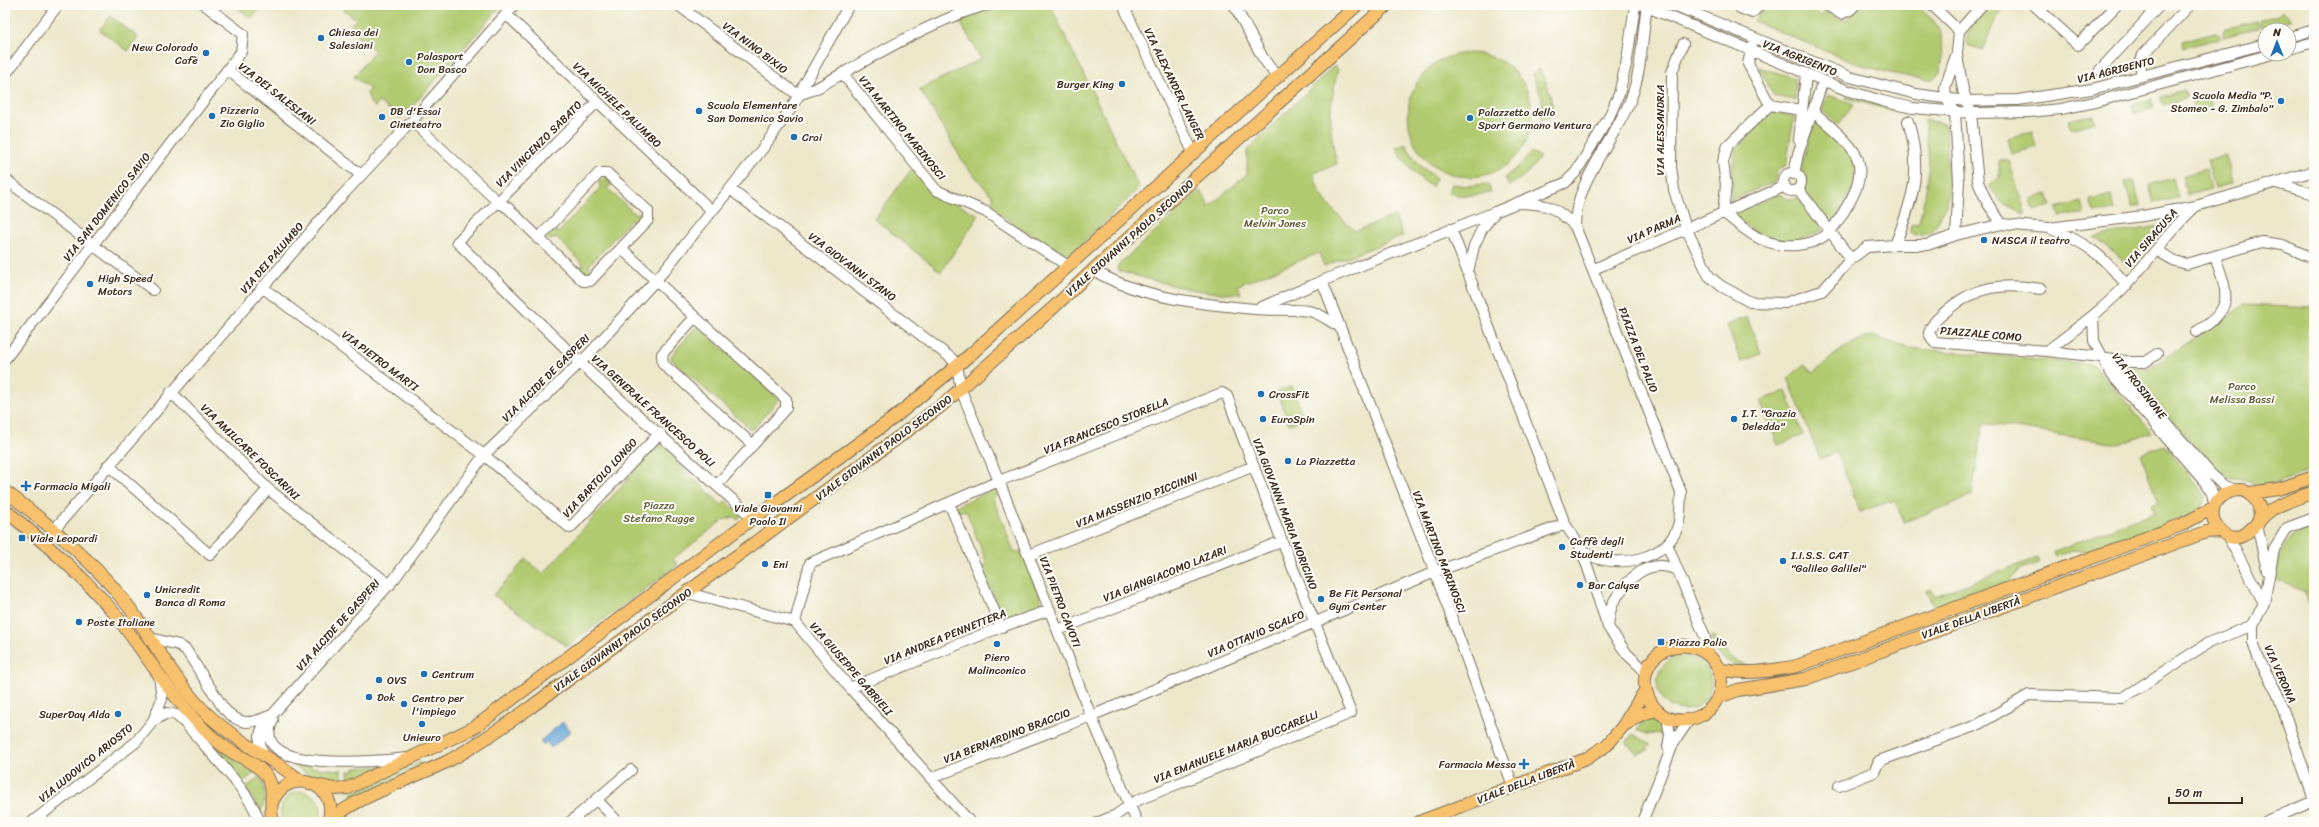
<svg xmlns="http://www.w3.org/2000/svg" width="2319" height="827" viewBox="0 0 2319 827" font-family="Sriracha,sans-serif">
	<rect width="100%" height="100%" fill="#fdfcf7"/>
	<filter id="ink" filterUnits="userSpaceOnUse"><feTurbulence type="fractalNoise" baseFrequency=".025" numOctaves="2"/><feDisplacementMap in="SourceGraphic" scale="8" xChannelSelector="R" yChannelSelector="G"/><feConvolveMatrix kernelMatrix="1 2 1 2 8 2 1 2 1" color-interpolation-filters="sRGB"/></filter>
	<filter id="wash" filterUnits="userSpaceOnUse"><feTurbulence type="fractalNoise" baseFrequency=".012" numOctaves="4" result="noise"/><feDisplacementMap in="SourceGraphic" scale="16" xChannelSelector="R" yChannelSelector="G"/><feGaussianBlur stdDeviation="0.9" result="paint"/><feColorMatrix in="noise" values="0 0 0 0 0 0 0 0 0 0 0 0 0 0 0 0 0 1.4 0 .05"/><feComposite in="paint" operator="in"/></filter>
	<g filter="url(#wash)">
		<rect width="100%" height="100%" fill="#ede7ca"/>
		<path fill="#b1ca6f" stroke="#767a46" d="M265,5L251,18L235,6L236,5Z
			M338,5H502L409,110H406L400,118L379,102L375,107L371,104L367,93L370,89L354,77L375,50L348,29L356,19Z
			M1007,5H1050L1139,188L1074,251L1066,254L1026,232L988,206L994,198L965,165L920,89L981,59L959,20Z
			M1768,5H1810L1821,16L1825,11L1842,20L1849,18L1861,5H1916L1933,20L1941,32L1942,63L1940,72L1933,79L1926,80L1886,72L1852,62L1754,21Z
			M1990,5H2001L2003,9L1997,17L1982,50L1969,47C1960,34 1982,14 1990,5Z
			M2283,11L2292,19L2261,27L2260,20L2279,15Z
			M110,16L138,37L128,51L100,30Z
			M2257,21L2259,28L2223,37L2224,29Z
			M2215,32L2219,34L2220,38L2183,48L2182,41Z
			M1408 115a62 62 0 1 1 124 0a62 62 0 1 1-124 0Z
			M1334,66L1338,69C1329,106 1328,127 1337,164L1314,173C1317,198 1337,214 1355,231L1395,216L1403,236L1324,266L1319,253L1238,285L1241,294C1199,294 1158,282 1118,271L1117,266L1201,190L1209,207L1247,174V150Z
			M1759,67L1795,78V100L1774,96Z
			M1539,69C1548,84 1552,97 1553,115L1542,121V98L1532,74Z
			M2184,90L2187,98L2163,105L2161,97Z
			M1828,95L1854,104L1838,125L1822,110Z
			M1847,96L1909,112V115L1846,98Z
			M2209,97L2212,108L2195,112L2192,102Z
			M2151,99L2154,108L2134,113L2132,105Z
			M1772,112L1794,116L1786,166L1778,169L1774,182L1731,200L1733,163L1736,149Z
			M2093,115L2095,122L2071,129L2068,120Z
			M1815,118C1826,129 1843,141 1851,154C1865,178 1843,206 1831,226L1804,191L1806,178L1801,169Z
			M1924,120L1946,124L1949,194L1947,203L1934,229L1931,232L1915,235L1910,231L1911,225L1919,222C1929,180 1932,164 1924,120Z
			M2032,132L2036,147L2011,154L2007,138Z
			M1405,144L1419,165L1436,178L1432,187C1416,177 1405,164 1396,148Z
			M1531,152L1540,157C1532,170 1522,178 1509,186L1505,177L1523,163Z
			M2226,155L2233,183L2215,188L2207,160Z
			M1999,161H2009L2026,215L2001,202L1989,186L1999,178Z
			M912,169L932,192L979,215L941,272L874,219Z
			M2206,169L2211,189L2187,195L2182,176Z
			M602,178H604L612,185L606,187L635,214L641,212L643,215L635,226L631,220L589,265L591,272L585,275L577,268L584,265L557,238L549,240L547,236L555,227L557,234L600,188L599,181Z
			M2173,178L2178,198L2154,203L2149,185Z
			M2134,180L2140,206L2132,208L2125,182Z
			M1452,184L1466,186L1488,184L1491,192C1477,196 1463,197 1449,193Z
			M1779,194L1788,199L1798,198L1823,230C1806,239 1784,245 1765,238C1754,233 1742,221 1732,214Z
			M2048,194L2052,206L2034,210L2031,199Z
			M2111,195L2114,210L2094,213L2090,200Z
			M2081,202L2084,214L2059,216L2057,208Z
			M2159,226L2127,266L2120,257L2094,237Z
			M2244,305L2314,308V470L2267,486L2258,485L2243,479L2225,477L2218,473L2126,367L2144,369L2152,367Z
			M1747,317L1761,354L1741,362L1727,325Z
			M696,327L700,328L779,399L753,429L749,428L671,359L672,355Z
			M1875,335L1881,339L1908,348L2093,364L2152,432L2118,444L1983,423L1972,496L1904,522L1894,500L1860,512L1837,452L1820,459L1788,378L1804,365L1814,373C1834,354 1848,342 1875,335Z
			M1292,386L1304,419L1289,424L1277,392Z
			M1786,391L1803,435L1778,445L1760,401Z
			M660,443H663L678,457L675,461L722,505L726,501L741,515L738,520L734,517L723,520L673,559L678,565L567,646L493,595L526,559L543,574Z
			M2164,445L2202,490L2205,497L2199,511L2092,552L2074,550L2056,556L2054,551L2154,513L2151,505L2159,502L2140,454Z
			M994,489L998,494L993,498L1014,552L1022,551L1042,602L1040,606L1006,619L1002,617L982,568L987,564L966,510L958,512L956,506Z
			M2314,525V615L2304,591C2294,589 2287,582 2277,581C2277,549 2285,537 2314,525Z
			M2037,558L2039,563L2021,569L2009,582L1937,609L1934,608L1926,591L1932,589L1935,596Z
			M1711,635L1731,657L1747,666C1726,665 1714,656 1711,635Z
			M1657 683a27 27 0 1 1 54 0a27 27 0 1 1-54 0Z
			M1650,719L1660,725L1663,735L1646,734L1637,730L1642,722Z
			M1633,734L1651,745L1647,747L1648,750L1638,754L1626,743Z
			M205,739L255,773L242,782Z
			M275,752L291,758V761L315,768L341,770L343,782C323,787 291,764 274,754Z
			M420,762L421,766L354,797L352,793Z
			M385,766L349,781L348,771H353L354,768Z
			M259,777C267,788 266,800 261,812L246,788Z
			M301,791C317,793 325,807 319,822H283C277,807 284,793 301,791Z"/>
		<path fill="#64a2d5" stroke="#50667a" d="M563,722L571,731L551,748L547,742L544,745L540,741Z"/>
	</g>
	<g filter="url(#ink)">
		<g fill="none" stroke-linecap="round" stroke-linejoin="round">
			<defs>
				<path id="minor" d="M678,5L798,95
					M1123,5L1193,152
					M1234,5L1263,58L1277,77
					M1642,5L1846,90L1882,101L1913,108L1971,113L2029,112L2061,109L2095,102L2272,54
					M1674,5L1850,77L1916,94L1966,101L2018,100L2092,89L2265,44
					M1742,5L1740,8L1752,13L1760,5
					M1827,5L1841,14L1850,10L1855,5
					M1932,5L1959,31L1957,53L1945,87L1946,98L1955,112L1959,182L1956,235
					M2034,5L2078,45L2117,5
					M506,14L712,211
					M1959,31L1982,5
					M2289,37L2314,30
					M1683,44L1672,72L1671,166L1674,190L1686,228L1709,276L1721,286L1750,302L1785,303L1822,291L1851,259L1867,247L1895,245C1913,199 1923,170 1908,121
					M1752,46L1748,64L1770,105
					M2289,49L2314,42
					M1957,55L1963,90L1971,113L1978,182L1988,204L2002,224
					M2100,70L2160,5
					M229,71L361,175
					M843,74L936,190L986,212L1068,266
					M5,75L58,5
					M2142,76L2140,63L2143,55L2190,5
					M798,95L815,89C867,60 931,20 987,5
					M1801,110L1770,105L1728,145L1723,162L1726,185L1723,212C1748,232 1764,248 1798,245C1809,244 1820,240 1828,233C1836,226 1841,216 1846,208C1855,194 1863,177 1858,160C1854,144 1825,123 1813,111
					M412,121L498,202L457,242L595,377L753,518
					M1799,140L1806,74
					M1783 182a9 9 0 1 1 18 0a9 9 0 1 1-18 0Z
					M1794,174L1798,154L1823,81
					M5,179L153,290
					M2276,183L2314,194
					M730,189L951,358L957,365L961,390L999,481L1091,716L1137,822
					M1798,189L1851,259
					M1517,203C1547,204 1553,205 1575,226L1681,492C1680,503 1681,515 1678,526C1668,558 1622,568 1594,557C1590,555 1585,551 1581,548
					M1575,226C1575,182 1613,142 1630,101C1642,72 1642,36 1647,5
					M1451,229L1565,524L1581,548L1608,627L1627,654L1642,668L1646,677
					M2051,229C2089,244 2100,254 2127,285
					M538,239L599,173H607L648,211V220L590,281H583L508,208L498,202L597,102
					M1895,245H1927L1956,235L2002,224L2049,228L2143,216L2196,206L2314,171
					M621,248L695,317
					M2156,250L2175,261L2187,264L2262,242L2283,245L2314,259
					M1594,269L1785,186
					M1093,270C1139,298 1201,304 1255,309C1270,311 1301,308 1313,312C1322,315 1331,322 1340,327L1435,572L1513,786
					M1468,272L1474,246L1482,229L1495,212L1565,183L1576,172L1609,117L1619,94L1627,60L1635,5
					M1322,281L1495,212
					M262,287L484,455L570,528L660,433
					M2041,289C2003,283 1975,285 1945,312C1937,319 1932,323 1929,333L1934,342L2047,351C2074,330 2103,310 2127,284C2151,259 2170,229 2196,206
					M1257,309L1322,281L1340,327
					M2093,316L2094,341L2112,375L2204,481L2212,493L2214,503
					M2196,332C2234,309 2229,295 2215,257
					M2047,351L2101,357L2131,362H2145L2157,354
					M5,359L241,52L243,34L205,5
					M2104,359L2119,369L2211,474L2223,485L2233,489
					M171,392L268,489L390,585
					M108,465L210,555L268,489
					M717,485L786,408V399L695,317L662,354L663,364L753,445
					M949,503L1001,627
					M2314,518L2287,528L2274,549L2264,603L2253,625V642L2258,657L2278,695L2314,800
					M2257,524L2267,571
					M53,531L338,200L412,121L514,5
					M2227,535L2264,603
					M1667,544L1705,637L1706,652
					M1029,555L1254,466
					M688,593L795,622
					M1608,627C1609,619 1610,609 1613,603C1627,578 1649,557 1677,570
					M1058,630L1282,541
					M150,638L179,645L186,650L224,709C240,725 249,725 269,716
					M850,688L1001,627L1050,610
					M1667,717L1670,735L1668,747
					M273,720C245,775 380,761 407,758
					M153,721L162,699L159,675
					M265,757C258,745 258,734 265,723L395,578L484,455L589,354L663,272L763,148L792,107L849,5
					M931,778L1091,716L1435,572L1565,524
					M1839,786L1874,772L1879,761L1977,725L2029,695L2123,698L2208,643L2253,625
					M596,799L618,822
					M32,822L136,742L153,721L167,713L176,715L186,724C204,746 255,797 259,822
					M570,822L631,770
					M970,822L850,688L795,622L810,563L999,481L1222,393L1227,396L1282,541L1351,713L1138,800L1116,815L1099,822
					M1642,822L1674,742L1689,720
					M2265,822L2314,801"/>
				<path id="major" d="M5,491C46,522 93,561 125,602C152,637 172,678 203,710C232,739 269,756 301,781
					M2250,493L2278,489L2314,477
					M5,510C41,540 78,571 109,607C140,644 164,687 197,722C206,732 216,741 226,748C239,757 256,762 266,775C277,789 268,806 273,822
					M2259,521C2262,506 2256,496 2242,490C2220,489 2202,511 2220,530C2242,553 2256,519 2271,510C2284,502 2300,497 2314,492
					M1719,669C1733,716 1669,741 1649,699C1628,653 1693,622 1719,669C1745,675 1771,671 1797,666L2181,525L2213,508
					M1719,697L1738,690L1805,679L2187,539L2206,532L2221,531
					M1626,724L1642,714L1657,710
					M316,785L335,789L348,788L475,727L753,518L774,504L895,417L971,354L1357,5
					M272,803C286,764 342,783 328,822
					M329,822C350,799 416,777 446,762C476,747 503,726 531,707L941,406L1053,308L1093,270L1387,5
					M1419,822L1586,759L1607,745L1623,726L1646,689"/>
			</defs>
			<use href="#minor" stroke="#796c5a" stroke-width="12"/>
			<use href="#major" stroke="#796c5a" stroke-width="14"/>
			<use href="#minor" stroke="#fff" stroke-width="10"/>
			<use href="#major" stroke="#f7c06c" stroke-width="12"/>
		</g>
	</g>
	<g fill="#1f6fb2" stroke="#fdfcf7" stroke-width="1.5">
		<circle cx="321" cy="38" r="4"/>
		<circle cx="206" cy="53" r="4"/>
		<circle cx="409" cy="62" r="4"/>
		<circle cx="1122" cy="84" r="4"/>
		<circle cx="2281" cy="101" r="4"/>
		<circle cx="699" cy="111" r="4"/>
		<circle cx="212" cy="116" r="4"/>
		<circle cx="382" cy="117" r="4"/>
		<circle cx="1470" cy="118" r="4"/>
		<circle cx="794" cy="137" r="4"/>
		<circle cx="1984" cy="240" r="4"/>
		<circle cx="90" cy="284" r="4"/>
		<circle cx="1261" cy="394" r="4"/>
		<circle cx="1263" cy="419" r="4"/>
		<circle cx="1734" cy="419" r="4"/>
		<circle cx="1288" cy="461" r="4"/>
		<path d="M24 480h4v4h4v4h-4v4h-4v-4h-4v-4h4z"/>
		<rect x="764" y="491" width="8" height="8" rx="2"/>
		<rect x="18" y="534" width="8" height="8" rx="2"/>
		<circle cx="1562" cy="547" r="4"/>
		<circle cx="1783" cy="561" r="4"/>
		<circle cx="765" cy="564" r="4"/>
		<circle cx="1580" cy="585" r="4"/>
		<circle cx="147" cy="595" r="4"/>
		<circle cx="1321" cy="599" r="4"/>
		<circle cx="79" cy="622" r="4"/>
		<rect x="1657" y="638" width="8" height="8" rx="2"/>
		<circle cx="997" cy="644" r="4"/>
		<circle cx="424" cy="674" r="4"/>
		<circle cx="379" cy="680" r="4"/>
		<circle cx="369" cy="697" r="4"/>
		<circle cx="404" cy="704" r="4"/>
		<circle cx="118" cy="714" r="4"/>
		<circle cx="422" cy="724" r="4"/>
		<path d="M1522 758h4v4h4v4h-4v4h-4v-4h-4v-4h4z"/>
	</g>
	<g text-anchor="middle" dominant-baseline="central" stroke-width="4" stroke-linejoin="round" paint-order="stroke">
		<g font-size="11" fill="#3b2a1e" stroke="#fdfcf7" text-anchor="start">
			<text x="329" y="32">Chiesa dei<tspan x="329" dy="13">Salesiani</tspan></text>
			<text x="198" y="47" text-anchor="end">New Colorado<tspan x="198" dy="13">Cafè</tspan></text>
			<text x="417" y="56">Palasport<tspan x="417" dy="13">Don Bosco</tspan></text>
			<text x="1114" y="84" text-anchor="end">Burger King</text>
			<text x="2273" y="95" text-anchor="end">Scuola Media "P.<tspan x="2273" dy="13">Stomeo - G. Zimbalo"</tspan></text>
			<text x="707" y="105">Scuola Elementare<tspan x="707" dy="13">San Domenico Savio</tspan></text>
			<text x="220" y="110">Pizzeria<tspan x="220" dy="13">Zio Giglio</tspan></text>
			<text x="390" y="111">DB d'Essai<tspan x="390" dy="13">Cineteatro</tspan></text>
			<text x="1478" y="112">Palazzetto dello<tspan x="1478" dy="13">Sport Germano Ventura</tspan></text>
			<text x="802" y="137">Crai</text>
			<text x="1992" y="240">NASCA il teatro</text>
			<text x="98" y="278">High Speed<tspan x="98" dy="13">Motors</tspan></text>
			<text x="1269" y="394">CrossFit</text>
			<text x="1742" y="413">I.T. "Grazia<tspan x="1742" dy="13">Deledda"</tspan></text>
			<text x="1271" y="419">EuroSpin</text>
			<text x="1296" y="461">La Piazzetta</text>
			<text x="34" y="486">Farmacia Migali</text>
			<text x="768" y="508" text-anchor="middle">Viale Giovanni<tspan x="768" dy="13">Paolo II</tspan></text>
			<text x="30" y="538">Viale Leopardi</text>
			<text x="1570" y="541">Caffè degli<tspan x="1570" dy="13">Studenti</tspan></text>
			<text x="1791" y="555">I.I.S.S. CAT<tspan x="1791" dy="13">"Galileo Galilei"</tspan></text>
			<text x="773" y="564">Eni</text>
			<text x="1588" y="585">Bar Calyse</text>
			<text x="155" y="589">Unicredit<tspan x="155" dy="13">Banca di Roma</tspan></text>
			<text x="1329" y="593">Be Fit Personal<tspan x="1329" dy="13">Gym Center</tspan></text>
			<text x="87" y="622">Poste Italiane</text>
			<text x="1669" y="642">Piazza Palio</text>
			<text x="997" y="657" text-anchor="middle">Piero<tspan x="997" dy="13">Malinconico</tspan></text>
			<text x="432" y="674">Centrum</text>
			<text x="387" y="680">OVS</text>
			<text x="377" y="697">Dok</text>
			<text x="412" y="698">Centro per<tspan x="412" dy="13">l'impiego</tspan></text>
			<text x="110" y="714" text-anchor="end">SuperDay Alda</text>
			<text x="422" y="737" text-anchor="middle">Unieuro</text>
			<text x="1516" y="764" text-anchor="end">Farmacia Messa</text>
		</g>
		<g font-size="11" fill="#3b2a1e" stroke="#fdfcf7">
			<text transform="translate(755 48) rotate(37)">VIA NINO BIXIO</text>
			<text transform="translate(1800 58) rotate(22)">VIA AGRIGENTO</text>
			<text transform="translate(2116 70) rotate(-14)">VIA AGRIGENTO</text>
			<text transform="translate(1174 84) rotate(64)">VIA ALEXANDER LANGER</text>
			<text transform="translate(277 94) rotate(38)">VIA DEI SALESIANI</text>
			<text transform="translate(617 105) rotate(44)">VIA MICHELE PALUMBO</text>
			<text transform="translate(902 128) rotate(51)">VIA MARTINO MARINOSCI</text>
			<text transform="translate(1660 130) rotate(-90)">VIA ALESSANDRIA</text>
			<text transform="translate(539 144) rotate(-45)">VIA VINCENZO SABATO</text>
			<text transform="translate(107 207) rotate(-52)">VIA SAN DOMENICO SAVIO</text>
			<text transform="translate(1654 229) rotate(-24)">VIA PARMA</text>
			<text transform="translate(1130 238) rotate(-42)">VIALE GIOVANNI PAOLO SECONDO</text>
			<text transform="translate(2151 238) rotate(-49)">VIA SIRACUSA</text>
			<text transform="translate(272 258) rotate(-49)">VIA DEI PALUMBO</text>
			<text transform="translate(852 267) rotate(37)">VIA GIOVANNI STANO</text>
			<text transform="translate(1981 334) rotate(5)">PIAZZALE COMO</text>
			<text transform="translate(1638 350) rotate(69)">PIAZZA DEL PALIO</text>
			<text transform="translate(380 361) rotate(37)">VIA PIETRO MARTI</text>
			<text transform="translate(546 378) rotate(-45)">VIA ALCIDE DE GASPERI</text>
			<text transform="translate(2139 386) rotate(52)">VIA FROSINONE</text>
			<text transform="translate(653 411) rotate(42)">VIA GENERALE FRANCESCO POLI</text>
			<text transform="translate(1106 426) rotate(-22)">VIA FRANCESCO STORELLA</text>
			<text transform="translate(884 448) rotate(-37)">VIALE GIOVANNI PAOLO SECONDO</text>
			<text transform="translate(250 452) rotate(44)">VIA AMILCARE FOSCARINI</text>
			<text transform="translate(600 478) rotate(-47)">VIA BARTOLO LONGO</text>
			<text transform="translate(1137 500) rotate(-22)">VIA MASSENZIO PICCINNI</text>
			<text transform="translate(1285 514) rotate(69)">VIA GIOVANNI MARIA MORICINO</text>
			<text transform="translate(1439 552) rotate(69)">VIA MARTINO MARINOSCI</text>
			<text transform="translate(1165 574) rotate(-22)">VIA GIANGIACOMO LAZARI</text>
			<text transform="translate(1060 602) rotate(69)">VIA PIETRO CAVOTI</text>
			<text transform="translate(1971 618) rotate(-20)">VIALE DELLA LIBERTÀ</text>
			<text transform="translate(338 625) rotate(-48)">VIA ALCIDE DE GASPERI</text>
			<text transform="translate(1256 634) rotate(-23)">VIA OTTAVIO SCALFO</text>
			<text transform="translate(945 637) rotate(-22)">VIA ANDREA PENNETTERA</text>
			<text transform="translate(623 640) rotate(-36)">VIALE GIOVANNI PAOLO SECONDO</text>
			<text transform="translate(851 669) rotate(49)">VIA GIUSEPPE GABRIELI</text>
			<text transform="translate(2280 674) rotate(66)">VIA VERONA</text>
			<text transform="translate(1007 736) rotate(-21)">VIA BERNARDINO BRACCIO</text>
			<text transform="translate(1236 747) rotate(-22)">VIA EMANUELE MARIA BUCCARELLI</text>
			<text transform="translate(86 763) rotate(-39)">VIA LUDOVICO ARIOSTO</text>
			<text transform="translate(1526 782) rotate(-21)">VIALE DELLA LIBERTÀ</text>
		</g>
		<g font-size="11" fill="#5e5a36" stroke="#fdfcf7">
			<text x="1275" y="210">Parco<tspan x="1275" dy="13">Melvin Jones</tspan></text>
			<text x="2242" y="386">Parco<tspan x="2242" dy="13">Melissa Bassi</tspan></text>
			<text x="659" y="505">Piazza<tspan x="659" dy="13">Stefano Rugge</tspan></text>
		</g>
	</g>
	<rect width="2319" height="827" fill="none" stroke="#fdfcf7" stroke-width="20"/>
	<g transform="translate(2277 42)"><circle r="19" fill="#fdfcf7" stroke="#afa8a0"/>
	<path d="M0-3L7 15L0 10L-7 15Z" fill="#1f6fb2"/>
	<text y="-6" font-size="11" font-weight="bold" text-anchor="middle" fill="#3b2a1e">N</text>
	</g>
	<path d="M2169 797v6h73v-6" fill="none" stroke="#3b2a1e" stroke-width="2"/>
	<text x="2175" y="797" font-size="12" fill="#3b2a1e" stroke="#fdfcf7" stroke-width="3" paint-order="stroke">50 m</text>
</svg>
